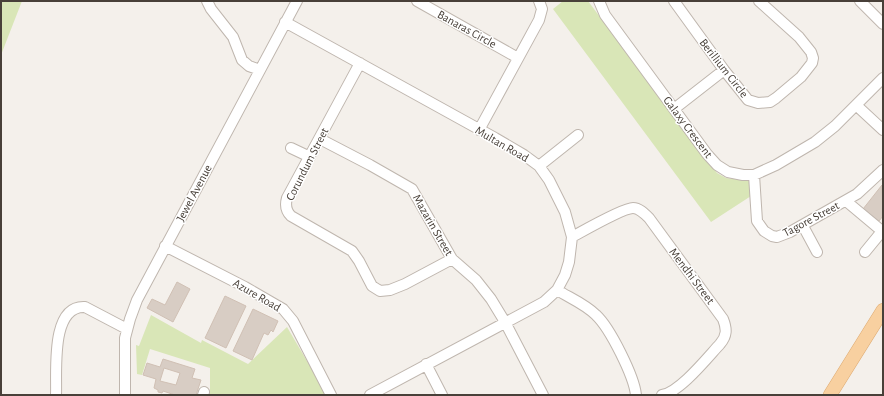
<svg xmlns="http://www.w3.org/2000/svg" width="884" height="396" viewBox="0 0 884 396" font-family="'Alegreya Sans',sans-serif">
	<rect width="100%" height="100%" fill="#f4f0eb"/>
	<path fill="#d9e6b7" d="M1,1H22L1,55Z
		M563,1H588L717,173L726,178L749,181L751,196L711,222L553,9Z
		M151,315L201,343L202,340L248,364L287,327L327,395H210V368L150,349L142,375L137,374L136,345L139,346Z"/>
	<path fill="#d8cdc4" stroke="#d0c0b4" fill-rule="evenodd" d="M882,185L883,216L879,221L863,209Z
		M177,282L190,289L173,322L147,308L152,299L165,305Z
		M225,296L246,306L226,348L205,338Z
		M253,309L278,321L273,332L271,330L268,335L264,333L252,360L233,351Z
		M163,359L195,369L192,378L201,380L196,395H175L163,391L162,393L158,392V390L154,388L156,379L143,375L147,363L160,367ZM164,368L180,373L176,385L160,381Z"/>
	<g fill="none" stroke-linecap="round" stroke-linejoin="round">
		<defs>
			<path id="minor" d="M207,1L211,9L233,37L242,60L249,66L260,70
				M417,1L518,58
				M599,1L605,15L707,154L717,165L728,172L743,175H754L776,165L815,142L835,126L883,78
				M674,1L724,70L748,100L758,103L770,102L776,98L801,77L812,63L813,58L811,52L799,37L759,1
				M860,1L883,24
				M285,22L495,138L524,155L539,166L549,180L565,212L572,237L569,262L565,275L557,290L544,302L370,395
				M360,63L287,198C285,205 286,211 291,216L352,251L359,261L372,286L380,291L390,290L405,284L452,259
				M856,105L883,130
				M674,109L724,70
				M479,130L539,20L542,9L539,1
				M320,139L370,165L412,189L452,259L476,280L491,299L505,322L543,395
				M291,148L310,157
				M539,166L578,135
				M754,175L757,221L764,231L772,236L777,237L790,232L857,194L883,170
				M846,201L883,232
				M803,226L817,252
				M572,237C583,231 623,208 633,208C639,208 644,213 649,218L723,319C727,329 727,336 720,344C707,358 680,392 662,395
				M165,246L245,287L283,309L293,321L331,395
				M865,252L883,230
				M557,290C570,298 585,304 596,315C610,328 634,376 636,395
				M426,364L442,395
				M56,395C57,372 50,305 85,307L127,329
				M125,395V338L130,319L137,300L297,1
				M203,395L204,392"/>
			<path id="major" d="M830,395L883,310"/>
		</defs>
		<use href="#minor" stroke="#bfb6ae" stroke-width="12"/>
		<use href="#major" stroke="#dda970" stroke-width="14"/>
		<use href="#minor" stroke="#fff" stroke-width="10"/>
		<use href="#major" stroke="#f8d0a0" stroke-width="13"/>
	</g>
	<g text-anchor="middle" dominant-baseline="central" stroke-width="3" stroke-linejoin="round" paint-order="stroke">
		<g font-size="12" fill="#484039" stroke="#fff">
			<text transform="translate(467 29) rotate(29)">Banaras Circle</text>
			<text transform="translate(724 68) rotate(52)">Berillium Circle</text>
			<text transform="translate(688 127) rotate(53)">Galaxy Crescent</text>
			<text transform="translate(502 144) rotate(30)">Multan Road</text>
			<text transform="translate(307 164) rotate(-63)">Corundum Street</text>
			<text transform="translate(194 193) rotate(-62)">Jewel Avenue</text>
			<text transform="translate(811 219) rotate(-28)">Tagore Street</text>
			<text transform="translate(433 225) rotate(60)">Mazarin Street</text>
			<text transform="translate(692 276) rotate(53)">Mendhi Street</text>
			<text transform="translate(257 295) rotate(30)">Azure Road</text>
		</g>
	</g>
	<rect width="884" height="396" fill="none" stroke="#484039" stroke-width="4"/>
</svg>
